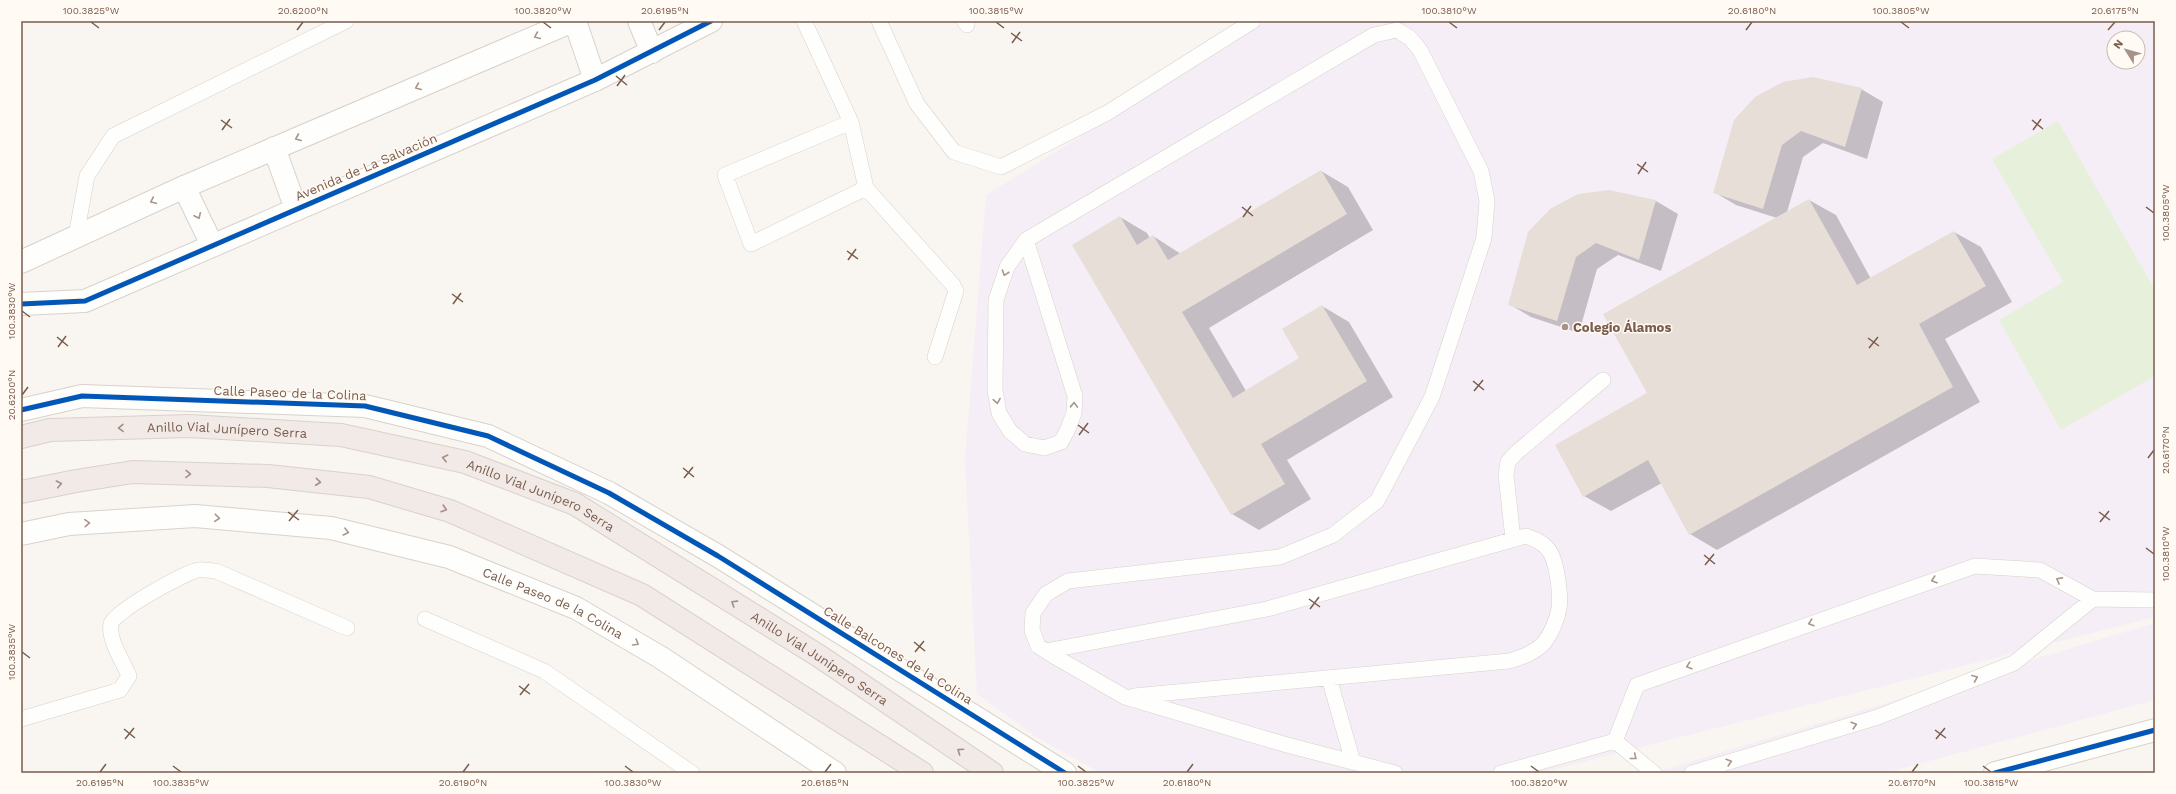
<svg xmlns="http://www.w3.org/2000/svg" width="2176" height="794" viewBox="0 0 2176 794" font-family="'Work Sans',sans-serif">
	<rect width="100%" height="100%" fill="#f9f5f0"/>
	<path fill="#f6eef6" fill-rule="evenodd" d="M1267,21H2155V617L1539,773H1101L1039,739L977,694L965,459L986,195ZM2114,38H2138V62H2114Z
		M2155,623V700L1885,773H1652Z"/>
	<path fill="#e7f0db" d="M2058,121L2155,290V376L2061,430L1999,320L2063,282L1992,159Z"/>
	<path fill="#0003" d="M1861,89L1883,102L1867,159L1823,143L1803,157L1787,212L1809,200L1836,215L1871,279L1954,232L1981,247L2012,302L1945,339L1980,402L1717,550L1690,534L1662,483L1611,511L1584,496L1649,393L1777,218L1736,205L1714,192L1735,120Z
		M1321,171L1348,187L1373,230L1209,328L1246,391L1300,358L1322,306L1349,322L1393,397L1287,460L1311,499L1259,530L1232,514L1074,245L1120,217L1147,233L1150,238L1153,236L1181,254Z
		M1608,191L1656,201L1678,214L1661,271L1618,255L1597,269L1579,333L1531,317L1509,304Z"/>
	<path fill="#e6ded7" d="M1813,77L1862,88L1845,147L1801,131L1782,145L1763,209L1713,193L1734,120L1755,97L1783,82Z
		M1321,170L1347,214L1182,312L1233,398L1299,358L1282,329L1322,305L1367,381L1261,444L1285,484L1231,515L1072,245L1120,216L1137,245L1153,235L1168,260Z
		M1609,190L1656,200L1639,260L1596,243L1576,257L1557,321L1508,305L1528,232L1550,209L1578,194Z
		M1809,199L1857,285L1954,231L1986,286L1919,324L1953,387L1689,535L1648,460L1583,497L1555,445L1647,393L1603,314Z"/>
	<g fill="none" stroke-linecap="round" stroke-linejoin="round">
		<defs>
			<path id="lane" d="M804,21L851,122
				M879,21L917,104L954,152L1001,167L1107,113L1253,21
				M964,21L967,25
				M866,188L751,244L725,175L851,122L866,188L953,285L956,291L935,357
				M76,236L87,176L113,136L346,21
				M1026,240L1075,396L1074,413L1068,429L1061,442L1044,448L1025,444L1010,431L999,413L995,390L996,300L1007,267L1026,240L1374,35L1397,30L1410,38L1420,50L1481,171L1487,201L1484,238L1432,397L1377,501L1333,535L1280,557L1068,581L1046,594L1033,613L1032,630L1038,646L1052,655L1125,697L1287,745L1395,773
				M1513,539L1506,475L1508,462L1517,452L1603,380
				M425,619L544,671L692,773
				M1046,651L1267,609L1526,536C1534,539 1541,541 1547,548C1557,558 1561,595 1559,609C1557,620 1551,634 1544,643C1534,653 1523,657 1509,661L1134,696
				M1329,678L1353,762
				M21,719L120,690L129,676C123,661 108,640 111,624C113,612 184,573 198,570C203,569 211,571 216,571L347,628
				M1615,741L1637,685L1975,566L2040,570L2093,599L2155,600
				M1615,741L1654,773
				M1501,773L1615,741
				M1692,773L1878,717L2014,663L2093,599"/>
			<g id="secondary">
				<path d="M575,21L595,80"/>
				<path d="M639,21L652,52"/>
				<path d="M274,148L296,209"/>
				<path d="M184,187L212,245"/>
				<path d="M21,262L184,187L573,21"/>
				<path d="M21,304L85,301L595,80L711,21"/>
				<path d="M21,410L82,396L365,406L488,436L609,493L718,556L1065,773"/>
				<path id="s1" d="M21,534L69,524L195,516L331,528L449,557L576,608L660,657L835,773"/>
				<path d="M1995,773L2155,730"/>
			</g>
			<g id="highway">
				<path id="s2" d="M21,437L50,430L189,426L341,435L465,462L575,504L819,656L992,773"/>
				<path d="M21,492L76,481L133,472L268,476L369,487L450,511L642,595L922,773"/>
			</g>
		</defs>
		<use href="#lane" stroke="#d7d1cb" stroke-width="16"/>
		<use href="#secondary" stroke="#d9d2cb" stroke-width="24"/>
		<use href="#highway" stroke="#dad1cc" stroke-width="24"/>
		<use href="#lane" stroke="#fefefd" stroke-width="15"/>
		<use href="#secondary" stroke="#fefefd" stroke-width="22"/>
		<use href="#highway" stroke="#f2eae7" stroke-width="22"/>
		<defs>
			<path id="cycleway" d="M21,304L85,301L595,80L711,21
				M21,410L82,396L365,406L488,436L609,493L718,556L1065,773
				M1995,773L2155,730"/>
		</defs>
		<use href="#cycleway" stroke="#fffaf3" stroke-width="8"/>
		<use href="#cycleway" stroke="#0057b8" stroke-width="5"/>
	</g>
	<defs><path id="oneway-chevron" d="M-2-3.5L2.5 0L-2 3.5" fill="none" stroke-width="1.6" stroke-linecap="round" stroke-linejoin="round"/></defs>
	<g stroke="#a8958b">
		<use href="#oneway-chevron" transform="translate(537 36) rotate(157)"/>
		<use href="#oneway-chevron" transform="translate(418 87) rotate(157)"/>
		<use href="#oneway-chevron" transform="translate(298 138) rotate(157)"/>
		<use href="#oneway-chevron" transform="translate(153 201) rotate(155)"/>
		<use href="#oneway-chevron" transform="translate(198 216) rotate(65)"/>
		<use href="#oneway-chevron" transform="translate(1005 273) rotate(109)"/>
		<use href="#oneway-chevron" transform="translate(997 401) rotate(80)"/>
		<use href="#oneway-chevron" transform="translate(1074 405) rotate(-88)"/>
		<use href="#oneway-chevron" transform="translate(217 518) rotate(5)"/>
		<use href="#oneway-chevron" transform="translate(87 523) rotate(-4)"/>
		<use href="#oneway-chevron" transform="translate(346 532) rotate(14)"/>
		<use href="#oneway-chevron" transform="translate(1934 580) rotate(161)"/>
		<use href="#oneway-chevron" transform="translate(2059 580) rotate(-151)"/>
		<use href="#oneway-chevron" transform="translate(1811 623) rotate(161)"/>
		<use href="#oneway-chevron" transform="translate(636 643) rotate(31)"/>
		<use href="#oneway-chevron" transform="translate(1689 666) rotate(161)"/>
		<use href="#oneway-chevron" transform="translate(1975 678) rotate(-22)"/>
		<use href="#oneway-chevron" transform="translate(1854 725) rotate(-17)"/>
		<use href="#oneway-chevron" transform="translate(1634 757) rotate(39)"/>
		<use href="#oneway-chevron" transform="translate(1729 762) rotate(-17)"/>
	</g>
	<g stroke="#a48e83">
		<use href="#oneway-chevron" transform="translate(121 428) rotate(178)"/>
		<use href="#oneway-chevron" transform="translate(445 458) rotate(-167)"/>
		<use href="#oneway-chevron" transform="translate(188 474) rotate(2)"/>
		<use href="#oneway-chevron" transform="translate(318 482) rotate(6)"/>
		<use href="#oneway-chevron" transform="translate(59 484) rotate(-12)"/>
		<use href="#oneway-chevron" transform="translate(444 509) rotate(17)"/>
		<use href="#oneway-chevron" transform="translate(734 603) rotate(-148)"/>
		<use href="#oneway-chevron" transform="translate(960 751) rotate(-146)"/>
	</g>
	<path fill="none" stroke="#7a5c4d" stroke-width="1.5" d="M91,22L99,28M543,22L551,28M996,22L1004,28M1449,22L1457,28M1901,22L1909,28M297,30L303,22M659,30L665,22M1746,30L1752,22M2108,30L2115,22M1011,33L1022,41M1012,43L1020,32M616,76L627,85M617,86L625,75M221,120L232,128M2032,120L2043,129M222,130L230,119M2033,130L2041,119M1637,164L1648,172M1638,174L1646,162M1242,207L1253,216M2146,207L2154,213M1243,217L1251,206M847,251L858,259M848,260L856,249M452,294L463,302M453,304L461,293M22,311L30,317M57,337L68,346M1868,338L1879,346M58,347L66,336M1869,348L1878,337M1473,381L1484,390M1474,391L1483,380M22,395L28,387M1078,425L1089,433M1079,435L1088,423M2148,458L2154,450M683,468L694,477M684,478L693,467M288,512L299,520M2099,512L2110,520M289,521L298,510M2100,522L2109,511M2146,548L2154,554M1704,555L1715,564M1705,565L1714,554M1309,599L1320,607M1310,609L1319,597M914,642L925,651M22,652L30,658M915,652L924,641M519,686L530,694M520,695L529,684M124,729L135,738M1935,730L1946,738M125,739L134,728M1936,739L1945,728M173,766L181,772M625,766L633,772M1078,766L1086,772M1531,766L1539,772M1983,766L1991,772M100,772L106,764M463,772L469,764M825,772L831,764M1187,772L1193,764M1912,772L1918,764"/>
	<circle fill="#a69286" stroke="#fffaf3" stroke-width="1.5" cx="1565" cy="327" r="4"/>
	<g text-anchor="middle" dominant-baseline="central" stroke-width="3" stroke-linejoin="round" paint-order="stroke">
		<g font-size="13" fill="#7a5c4d" stroke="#fffaf3">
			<text transform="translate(366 167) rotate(-23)">Avenida de La Salvación</text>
			<text transform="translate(290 393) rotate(2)">Calle Paseo de la Colina</text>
			<text stroke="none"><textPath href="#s2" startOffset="207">Anillo Vial Junípero Serra</textPath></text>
			<text stroke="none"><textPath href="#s2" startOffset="531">Anillo Vial Junípero Serra</textPath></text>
			<text stroke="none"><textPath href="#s1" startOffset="547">Calle Paseo de la Colina</textPath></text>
			<text transform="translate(898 655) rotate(32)">Calle Balcones de la Colina</text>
			<text stroke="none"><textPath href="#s2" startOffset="855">Anillo Vial Junípero Serra</textPath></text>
		</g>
		<g font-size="13" font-weight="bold" fill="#7a5c4d" stroke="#fffaf3" text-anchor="start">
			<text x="1573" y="327">Colegio Álamos</text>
		</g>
	</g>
	<rect width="2176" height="794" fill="none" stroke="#fffaf3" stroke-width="44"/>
	<g transform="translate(2126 50) rotate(307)"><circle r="19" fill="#fffaf3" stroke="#cabbb1"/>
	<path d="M0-3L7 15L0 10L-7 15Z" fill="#a69286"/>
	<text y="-6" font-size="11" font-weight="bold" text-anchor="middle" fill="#7a5c4d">N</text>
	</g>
	<rect x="22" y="22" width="2132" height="750" fill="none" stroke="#7a5c4d" stroke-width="1.5"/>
	<g font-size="10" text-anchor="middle" fill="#7a5c4d">
		<text x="91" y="14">100.3825°W</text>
		<text x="303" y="14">20.6200°N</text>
		<text x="543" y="14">100.3820°W</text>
		<text x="665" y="14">20.6195°N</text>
		<text x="996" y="14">100.3815°W</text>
		<text x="1449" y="14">100.3810°W</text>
		<text x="1752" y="14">20.6180°N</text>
		<text x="1901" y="14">100.3805°W</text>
		<text x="2115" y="14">20.6175°N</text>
		<text transform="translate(2165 213) rotate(-90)" y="4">100.3805°W</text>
		<text transform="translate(11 311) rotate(-90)" y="4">100.3830°W</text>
		<text transform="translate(11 395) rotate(-90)" y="4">20.6200°N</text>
		<text transform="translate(2165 450) rotate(-90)" y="4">20.6170°N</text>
		<text transform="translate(2165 554) rotate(-90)" y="4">100.3810°W</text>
		<text transform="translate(11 652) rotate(-90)" y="4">100.3835°W</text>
		<text x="100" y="786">20.6195°N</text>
		<text x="181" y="786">100.3835°W</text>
		<text x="463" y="786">20.6190°N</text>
		<text x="633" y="786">100.3830°W</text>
		<text x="825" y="786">20.6185°N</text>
		<text x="1086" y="786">100.3825°W</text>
		<text x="1187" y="786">20.6180°N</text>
		<text x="1539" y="786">100.3820°W</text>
		<text x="1912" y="786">20.6170°N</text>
		<text x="1991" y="786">100.3815°W</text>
	</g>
</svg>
